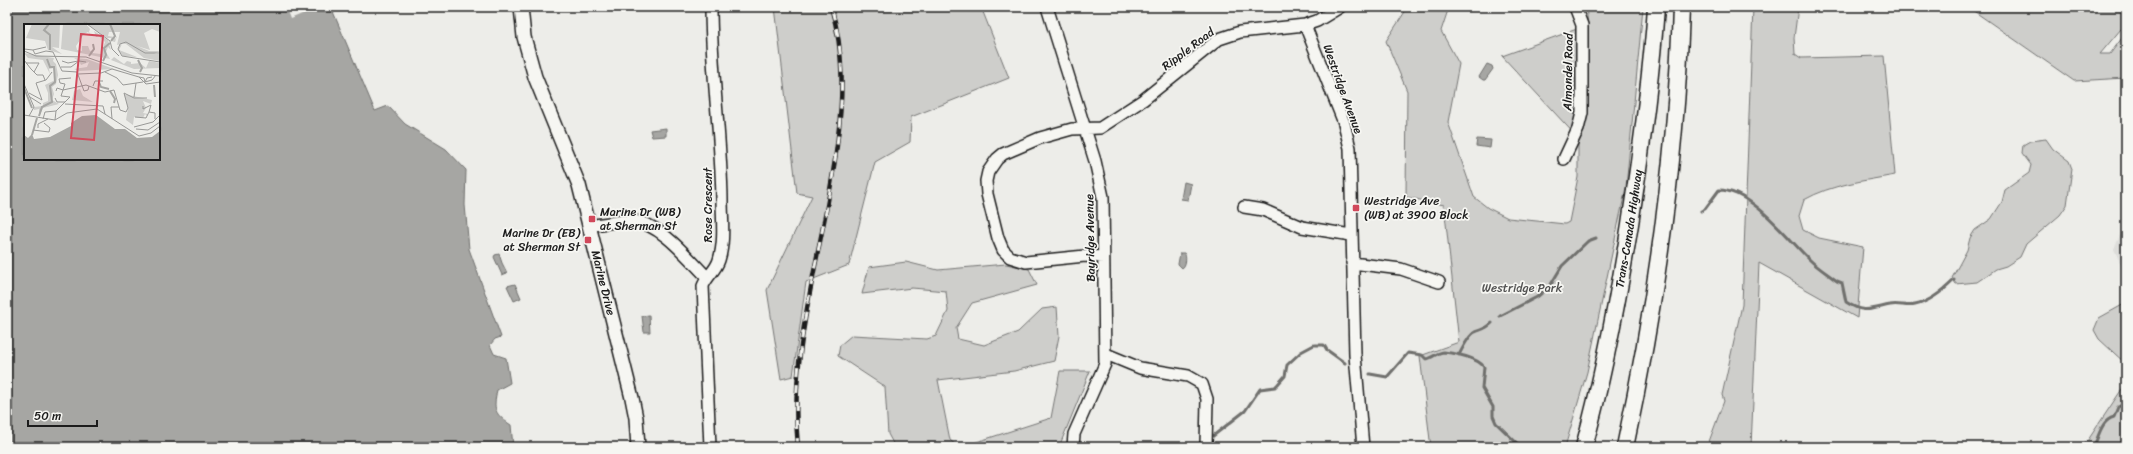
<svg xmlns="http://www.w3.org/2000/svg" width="2133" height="454" viewBox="0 0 2133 454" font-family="Sriracha,sans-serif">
	<rect width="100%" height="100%" fill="#edede9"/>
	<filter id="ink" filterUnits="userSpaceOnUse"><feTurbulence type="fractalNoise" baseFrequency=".025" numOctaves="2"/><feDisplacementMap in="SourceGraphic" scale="8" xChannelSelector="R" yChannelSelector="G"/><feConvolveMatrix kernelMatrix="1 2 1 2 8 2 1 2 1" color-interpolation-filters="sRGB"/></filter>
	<g filter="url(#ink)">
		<path fill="#ddddda" d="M2126,222V272L2123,269L2114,249Z"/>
		<path fill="#cececb" stroke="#757574" d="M775,7H981L1009,78L911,117L910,142L875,162L849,265L806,282L793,376L781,379L767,290L812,196L797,193Z
			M1408,7H1449L1441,31L1459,64L1448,122L1474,197L1488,208L1508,218L1565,224L1569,222L1578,177V138L1502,56L1588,25L1586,7H1643L1626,187L1587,372L1565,447H1432L1430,440L1420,356L1459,342L1444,205L1406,197L1407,91L1386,41Z
			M1753,7H1798L1794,38L1795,54L1801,58L1884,56L1895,175C1864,181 1832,184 1804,200L1799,216L1803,230L1819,238L1863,247L1857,318L1759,263L1751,447H1707L1724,401L1722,395L1742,305Z
			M1968,7H2126V28L2121,29L2100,54H2110L2122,38L2126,36V78L2074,81Z
			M2046,139L2053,149L2069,161L2072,169L2067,205L2060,215L2026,244L2020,257L2006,266L1996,269L1977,282L1956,284L1952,278L1967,250L1970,238L1975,230L1991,219L2002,202L2005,190L2029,173L2031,165L2022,153L2023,145L2030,141Z
			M906,262L938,270L1006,264L1029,269L1037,285L972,303L956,328L958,339L984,345L1018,332L1042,309L1057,307L1059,336L1054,361L1014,371L938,380L950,440L958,447H895L888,434L885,387L838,356L840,345L852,335L927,339L936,336L948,311L946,291L912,288L862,294L869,267Z
			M2126,303V364L2099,339L2094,330L2099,318Z
			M1060,371H1090L1059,447H961L1051,418Z
			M2126,383V447H2077L2088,440Z"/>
		<path fill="#a6a6a3" stroke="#6f6f6d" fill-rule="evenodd" d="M7,7H331L375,111L388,106L405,124L446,149L466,170L465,205L469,249L501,337L495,339L490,345L494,354L506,358L510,383L497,390C493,409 494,414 511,425L513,447H7ZM25,25H159V159H25Z
			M1487,64L1492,66L1493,69L1485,80H1483L1479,77Z
			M666,128V136L652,137L650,130Z
			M1477,139L1491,140L1490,148L1476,146Z
			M1184,182L1191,184L1188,200L1181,199Z
			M1180,253H1184C1187,256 1186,266 1182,268L1178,264Z
			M499,254L502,263L507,273L502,275L494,257L495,255Z
			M515,284L521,298L514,301L507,286Z
			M649,315L650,332H644L642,316Z"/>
		<path fill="#edede9" d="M295,7H319L290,19L287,11Z"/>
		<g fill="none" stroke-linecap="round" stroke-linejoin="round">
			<path stroke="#6f6f6d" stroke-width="3" d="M1701,211L1705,209L1719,190C1752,190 1788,239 1810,260C1818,268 1828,274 1837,281L1842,283L1846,302C1864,314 1871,309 1890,305C1898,303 1907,307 1915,305C1929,302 1944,290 1954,280
				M1500,316L1537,297L1550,286L1562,266L1588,241L1596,238
				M1459,355C1462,349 1469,335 1475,332C1482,329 1486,329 1492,323
				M1370,374L1387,377L1408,353L1422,355L1426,359C1432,358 1438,352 1444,352C1455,353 1478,358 1484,367L1482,388L1493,407V416L1496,423L1521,447
				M1213,436L1245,411L1260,389L1275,387L1278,384L1285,376L1287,365L1301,352L1314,345H1324L1327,350L1345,363
				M2093,447C2100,436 2100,421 2114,417L2118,407L2122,405L2126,395"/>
			<defs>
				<path id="minor" d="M1047,7L1095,161L1103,197L1105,364L1074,434L1073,447
					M1305,25L1344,123L1350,148L1355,355L1363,447
					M1564,159L1578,129L1582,113V25L1575,7
					M1244,207L1263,210L1302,227L1351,235
					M589,226C603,224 619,220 633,221C660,223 688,258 706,276
					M1103,257L1085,256L1026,262L1010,257L1003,250L998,238L987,194L986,181L988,172L997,159L1003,154L1040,138L1072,129L1100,128L1143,100L1219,39L1240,32L1305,25L1317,21L1340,7
					M1352,263L1401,269L1439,282
					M1106,354L1140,368L1188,376L1202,384L1207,399L1206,447
					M710,447L703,286C707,276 716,270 719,260C725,241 722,219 722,199C721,135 711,71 711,7"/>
				<g id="major">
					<path id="s1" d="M521,7L524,37L535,77L579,185L632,398L636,418L638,447"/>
				</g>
				<g id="highway">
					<path id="s2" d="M1584,447C1604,374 1618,299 1630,224C1641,152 1651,80 1656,7"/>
					<path d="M1625,447C1656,302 1677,155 1681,7"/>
				</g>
			</defs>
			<use href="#minor" stroke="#1c1c1c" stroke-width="14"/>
			<use href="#major" stroke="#1c1c1c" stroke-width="16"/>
			<use href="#highway" stroke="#1c1c1c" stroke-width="19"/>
			<use href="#minor" stroke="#f6f6f2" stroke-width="11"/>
			<use href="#major" stroke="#f6f6f2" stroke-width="13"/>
			<use href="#highway" stroke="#f6f6f2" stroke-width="16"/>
			<defs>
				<path id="rail" d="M798,447C788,346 825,244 837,145C843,98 845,53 831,7"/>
			</defs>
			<use href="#rail" stroke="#1c1c1c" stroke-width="4.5"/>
			<use href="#rail" stroke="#f6f6f2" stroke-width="3" stroke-dasharray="9" stroke-linecap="butt"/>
		</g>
	</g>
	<g fill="#d1495b" stroke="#f6f6f2" stroke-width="1.5">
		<rect x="1352" y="204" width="8" height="8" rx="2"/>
		<rect x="588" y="215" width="8" height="8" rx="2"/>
		<rect x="584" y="236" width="8" height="8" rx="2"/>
	</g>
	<g text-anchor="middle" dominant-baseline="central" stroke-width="3.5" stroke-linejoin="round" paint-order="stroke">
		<g font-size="12" fill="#1c1c1c" stroke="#f6f6f2">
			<text transform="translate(1188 49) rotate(-37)">Ripple Road</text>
			<text transform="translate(1568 72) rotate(-89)">Almondel Road</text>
			<text transform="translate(1343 89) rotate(70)">Westridge Avenue</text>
			<text transform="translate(708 205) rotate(-90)">Rose Crescent</text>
			<text stroke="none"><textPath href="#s2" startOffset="223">Trans-Canada Highway</textPath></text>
			<text transform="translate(1090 238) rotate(-91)">Bayridge Avenue</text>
			<text stroke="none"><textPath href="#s1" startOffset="289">Marine Drive</textPath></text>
		</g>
		<g font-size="12" fill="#1c1c1c" stroke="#f6f6f2" text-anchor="start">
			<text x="1364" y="201">Westridge Ave<tspan x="1364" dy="14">(WB) at 3900 Block</tspan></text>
			<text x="600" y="212">Marine Dr (WB)<tspan x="600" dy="14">at Sherman St</tspan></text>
			<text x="580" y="233" text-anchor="end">Marine Dr (EB)<tspan x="580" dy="14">at Sherman St</tspan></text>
		</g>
		<g font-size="12" fill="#515151" stroke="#f6f6f2">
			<text x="1522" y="288">Westridge Park</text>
		</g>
	</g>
	<g transform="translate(24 24)">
		<rect width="136" height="136" fill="#edede9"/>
		<path d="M8,0H36L35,24L28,23L38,30L24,26L21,17L2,14ZM39,0H62L66,5L65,8L67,11L64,8L60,10L52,22L53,26L58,27V22H64L66,27L71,25L68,29L77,30L81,18L75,12L72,13L70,7L84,16L87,26L84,23L82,28L86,35L37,25ZM63,0H136V8L128,5L120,9L126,26L113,22L125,27H136L130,30H136V37L120,34L102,20H98L95,26L113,33L99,32L94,26L96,21L103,18L93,21L96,8H85L84,12L91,13V16L92,13L93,12L91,18L87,17V14H83ZM0,29L30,34L29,37L32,40L34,51L32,60L28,63L30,70L28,76L35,80L19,84L15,93V85L10,86V83L19,82V79L24,77V69L21,61L31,56L30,44L25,45L26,50L19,36L4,34ZM90,33L100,40L103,37L107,38V40L116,39L122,44L125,37L136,39V44L110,45L87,36ZM50,34L63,35L101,49L89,45L55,47L50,45L63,43L65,38L57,41L55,37ZM56,65L59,72L69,78L48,76L50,67ZM100,70L128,76L127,80L119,77L122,84L119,89L124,90L123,92L121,90L119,94L110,93L109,101L102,96L104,84Z" fill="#cececb"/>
		<path d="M72,91L91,105H101L113,114L128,113L136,107V136H0V111L4,114L8,110L10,115L26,113L47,102V99L58,92Z" fill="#a6a6a3"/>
		<path fill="none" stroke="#a6a6a3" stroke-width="2" d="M25,0L20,6L26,11V26M86,0L91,12L87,17M65,32L70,25L69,20M114,36L118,44L116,48M79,37L82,31L80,24L86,19M75,58L77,63L85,65M130,61L131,73M0,64L8,84M86,67L91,75L90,79M15,92L18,83L28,78L26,62L31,58L30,43H26L23,35M8,111L13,94"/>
		<path fill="none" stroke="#999997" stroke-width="1" d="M63,0L86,17L88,25L95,32M0,25L9,26L22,23M9,26L11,30L22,27L29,28L38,47L53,48L60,67L64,66L65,62M0,27L12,32L62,33L108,49L136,52M136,29H121L102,18L96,20L94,25L98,32L136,38M0,36L7,45L13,51H19L21,56M38,37L44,39L54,37M2,39H15L10,48M37,43H47L55,37L62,38M81,48L93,54L99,61L119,58M54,50L77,49L88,45L115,53L122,60L136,58M115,53L120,54L121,58L123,54L128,53M121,58L128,56L132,51M0,60L10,83L5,92M69,62L71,57H79M32,67L33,64L39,66L62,61L81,68L90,66L96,86L102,88L104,84L100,69L110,74H123M5,69L18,76L12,59L22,56L28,48M6,73L17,80M110,73L112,59M31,74L33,78H41M41,80L79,82L81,90M119,82V85L127,81L125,88M0,91L31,96L43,89L73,85L115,112L127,109L136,102M111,93L122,94L125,88L131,89V95M19,95L21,88L32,87M88,95L87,83H95M31,96L32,87L46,73L37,72L41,60L36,59L35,55L47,54M110,103L129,98L136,91M14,104V100L24,95M112,105L124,106L136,98M9,106L25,108L26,104L20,99"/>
		<path fill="#d1495b" fill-opacity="0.15" stroke="#d1495b" stroke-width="2" d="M57,10L79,12L70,116L47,114Z"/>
		<rect width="136" height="136" fill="none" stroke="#1c1c1c" stroke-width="2"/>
	</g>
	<rect width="2133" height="454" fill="none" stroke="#f6f6f2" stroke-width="24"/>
	<rect x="12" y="12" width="2109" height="430" fill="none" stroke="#1c1c1c" stroke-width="1.5" filter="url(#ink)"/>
	<path d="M28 420v6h69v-6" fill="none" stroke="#1c1c1c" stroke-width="2"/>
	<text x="34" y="420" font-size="12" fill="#1c1c1c" stroke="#f6f6f2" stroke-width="3" paint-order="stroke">50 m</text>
</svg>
